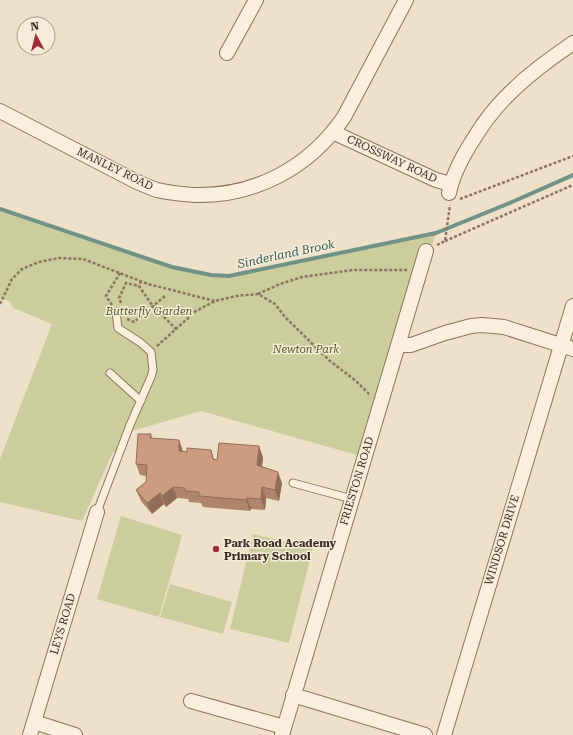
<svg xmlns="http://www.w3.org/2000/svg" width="573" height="735" viewBox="0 0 573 735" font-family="'Roboto Serif',serif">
	<rect width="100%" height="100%" fill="#efe1c9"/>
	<path fill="#cbce9c" d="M0,209L172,267L211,275L229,276L436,233L374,425L364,457L201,411L132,431L119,455L113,452L82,521L0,502V459L52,324L13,308L9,301L0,299Z
		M121,516L182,535L159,617L97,599Z
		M253,534L313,548L289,643L230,629Z
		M170,584L232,602L223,634L160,617Z"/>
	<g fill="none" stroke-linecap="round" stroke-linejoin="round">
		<path stroke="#709287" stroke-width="4" d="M0,209L172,267L211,275L229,276L436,233L512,202L573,175"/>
		<defs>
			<path id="service" d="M110,373L141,401
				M293,483L352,499
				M97,512L130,425L151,377L153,370L151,352L141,343L118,328L116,312"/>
			<path id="minor" d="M227,53L256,0
				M0,111L137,182C144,185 151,188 157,190C169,193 182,194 194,195C255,197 310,167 344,117L406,0
				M335,130L339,135L436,180L451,184
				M449,193C453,174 462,157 473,140C482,125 493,110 506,97C526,76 550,59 573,43
				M398,345H411L445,333L471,326L482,325L504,327L573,349
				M293,695L425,735
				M191,701L284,727
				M34,722L75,735
				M30,735L97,512
				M282,735L426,251
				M444,735L573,306"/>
		</defs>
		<use href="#service" stroke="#8c735d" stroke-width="9"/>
		<use href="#minor" stroke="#8c735d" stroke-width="16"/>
		<path stroke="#8c735d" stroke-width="2.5" stroke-dasharray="3 2" stroke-linecap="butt" d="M460,199L573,156
			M445,241L573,185
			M437,245L445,241L450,205
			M141,281L139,286L152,305L176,329
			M258,294L280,284L302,277L353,270H407
			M121,303L119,298L126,283L139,286
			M0,304L12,279L22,269L39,262L59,258L83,259L148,284L215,301
			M112,305L106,296L120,273
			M127,319L134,322L165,296
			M157,346L196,311L215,301L236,296L258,294L275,304L285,317L330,361L356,381L370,395"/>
		<use href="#service" stroke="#f9efdc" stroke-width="7"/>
		<use href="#minor" stroke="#f9efdc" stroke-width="14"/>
	</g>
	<path fill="#b0856d" d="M151,434L152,438L183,452H187L211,450L214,459L217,460L263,457L262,466L282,483L279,501L266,498L265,510L251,509L250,511L203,507L201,503L189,502L188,499L177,498L166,507L164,504L152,514L141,501L136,490L146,482V476L140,475L136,464Z"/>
	<path fill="#906c59" d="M179,440L183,451V462L179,451Z
		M259,446L263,457L261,476L257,465Z
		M278,472L282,483L279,501L275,490Z
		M173,487L177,498L166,507L162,496Z
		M262,487L266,498L265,510L261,499Z
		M160,493L164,504L152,514L147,503Z
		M247,498L251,509L250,511L246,500Z"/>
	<path fill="#cd9b7f" stroke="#906c59" d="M138,434H151L150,438L179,440V451L187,452V448L211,450L213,459L217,460L219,443L259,446L257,465L278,472L275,490L262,487L261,499L247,498L246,500L199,496V492L185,491V488L173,487L162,496L160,493L147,503L136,490L146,482L147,465L136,464Z"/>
	<circle fill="#9b2d34" stroke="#f6ecd9" stroke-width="1.5" cx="216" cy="549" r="4"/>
	<g text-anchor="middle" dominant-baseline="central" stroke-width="3" stroke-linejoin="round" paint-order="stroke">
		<g font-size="11" fill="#3c2c21" stroke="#f6ecd9">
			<text transform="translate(392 159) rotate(25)">CROSSWAY ROAD</text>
			<text transform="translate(115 169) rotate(26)">MANLEY ROAD</text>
			<text transform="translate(357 481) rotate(-73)">FRIESTON ROAD</text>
			<text transform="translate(502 540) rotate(-73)">WINDSOR DRIVE</text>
			<text transform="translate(63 624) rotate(-73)">LEYS ROAD</text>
		</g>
		<g font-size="11" font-style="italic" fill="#4f5927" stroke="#f6ecd9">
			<text x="149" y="311">Butterfly Garden</text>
			<text x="306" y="349">Newton Park</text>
		</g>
		<g font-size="11" font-weight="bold" fill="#3c2c21" stroke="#f6ecd9" text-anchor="start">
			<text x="224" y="543">Park Road Academy<tspan x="224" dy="13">Primary School</tspan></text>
		</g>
		<g font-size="12" font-style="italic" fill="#305c56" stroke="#f6ecd9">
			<text transform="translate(286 254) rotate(-12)">Sinderland Brook</text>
		</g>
	</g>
	<g transform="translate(36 36) rotate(353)"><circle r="19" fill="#f6ecd9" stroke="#ac9f8f"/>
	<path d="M0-3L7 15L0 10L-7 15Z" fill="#9b2d34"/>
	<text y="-6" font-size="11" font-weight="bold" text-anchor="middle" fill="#3c2c21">N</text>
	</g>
</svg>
